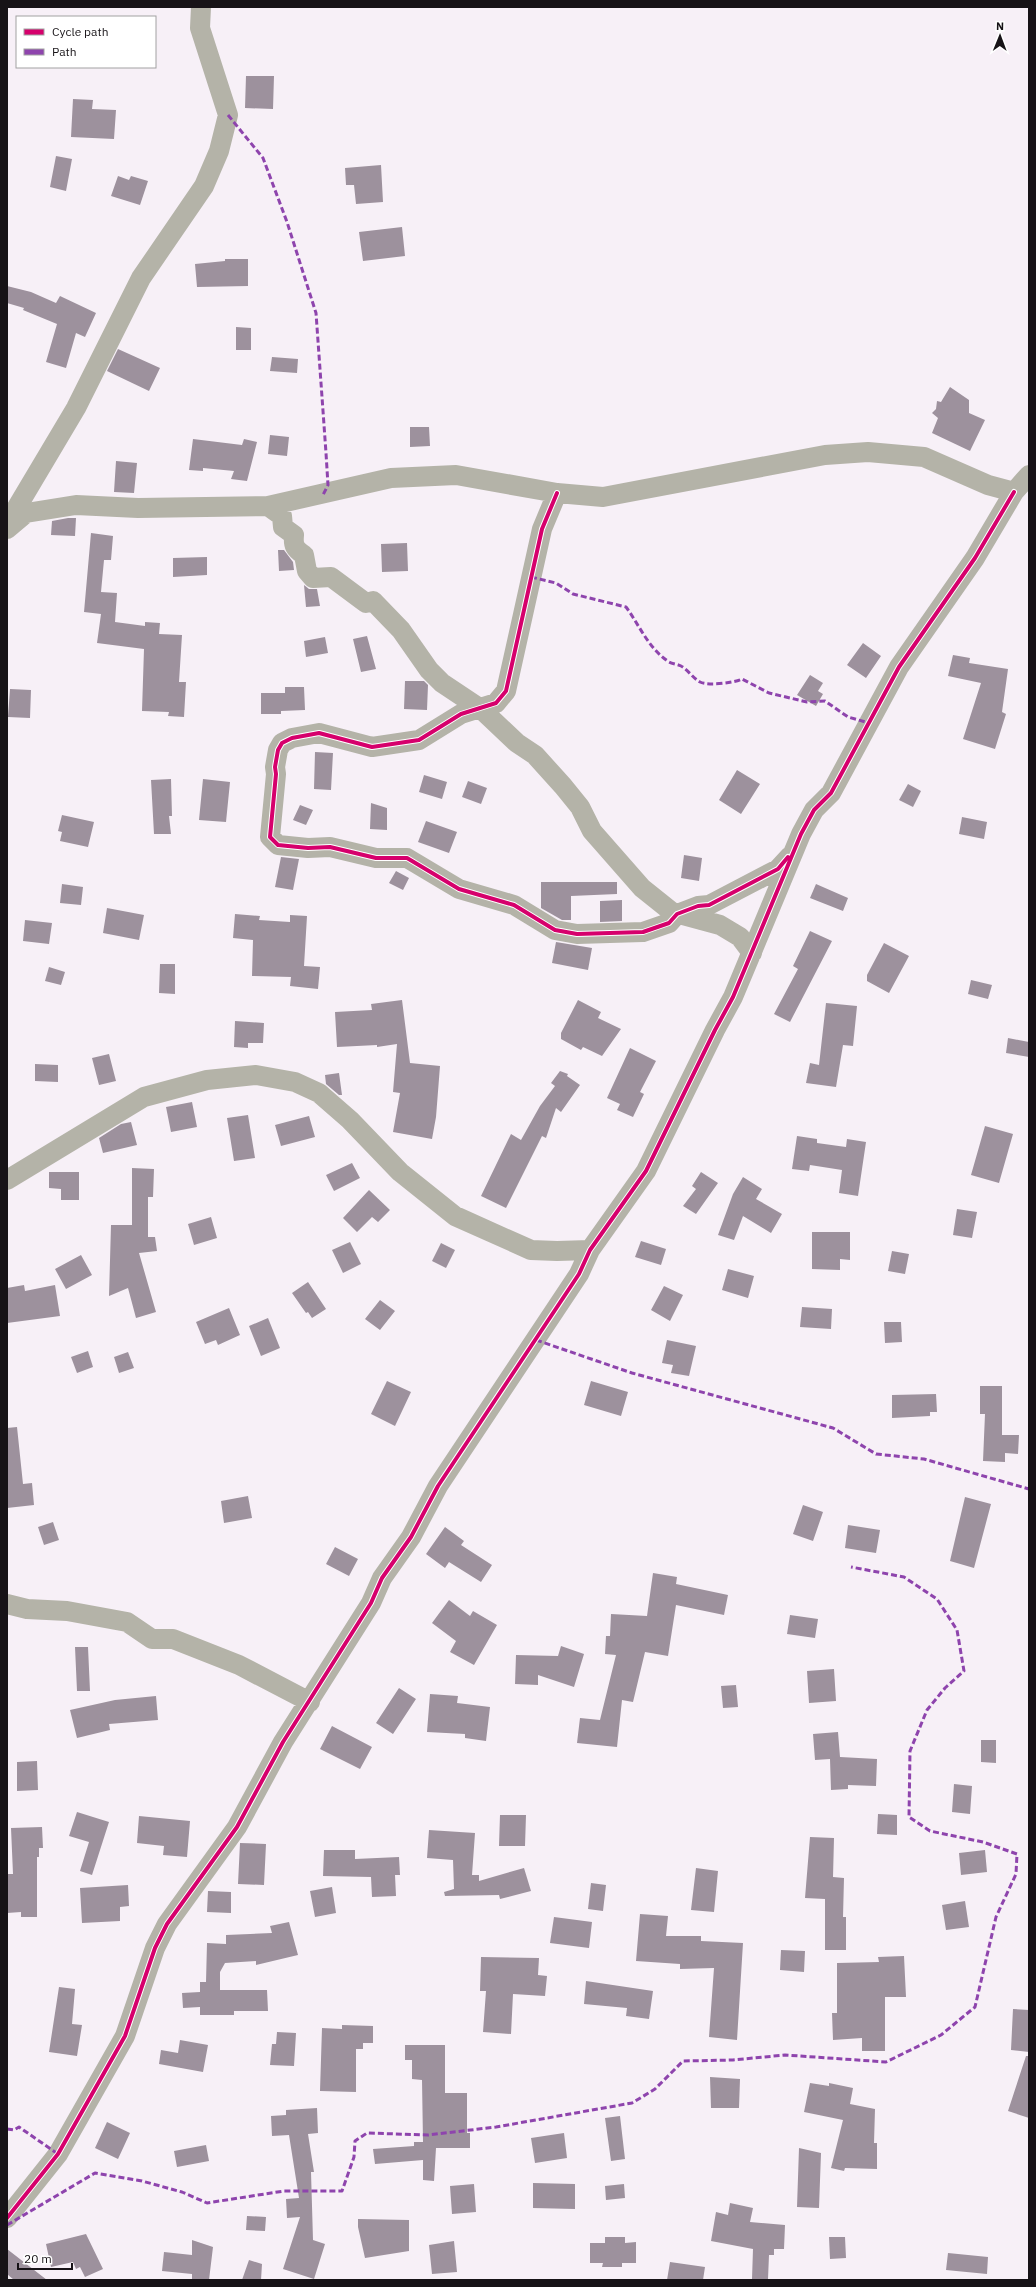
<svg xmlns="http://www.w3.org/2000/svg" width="1036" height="2287" viewBox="0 0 1036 2287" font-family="'IBM Plex Sans',sans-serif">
	<rect width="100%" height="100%" fill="#f7f0f7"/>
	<path fill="#9d919d" d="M246,76H274L273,109L245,108Z
		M73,99L93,100L92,109L116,110L114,139L71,137Z
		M56,156L72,159L66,191L50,187Z
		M381,165L383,202L356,204L354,185H346L345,168Z
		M118,176L129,180L131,176L148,181L140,205L111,196Z
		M402,227L405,256L363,261L359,232Z
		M225,259H248V286L197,287L195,264L225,261Z
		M7,286L31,292L56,303L60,296L96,313L85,337L76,333L66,368L46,362L57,324L23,310L24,308L7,303Z
		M236,327L251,328V350H236Z
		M118,349L160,368L149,391L107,371Z
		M272,357L298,359L297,373L270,371Z
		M950,387L969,400V413L985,420L970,451L932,433L938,418L932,413L936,409L937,401L941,402Z
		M410,427H429L430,446L410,447Z
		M270,435L289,437L287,456L268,454Z
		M193,439L242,445L244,439L257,442L247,481L231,479L234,471L203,468V471L189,470Z
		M116,461L137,463L134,493L114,492Z
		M68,518H76L75,536L51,535L52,521Z
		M91,533L113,536L111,560H104L101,592L117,593L115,622L145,626V622L160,623L159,634L182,635L179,682H186L184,717L168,716L169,712L142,711L144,649L97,643L101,614L84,612Z
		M407,543L408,571L382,572L381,544Z
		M278,550H284L293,562L294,570L279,571Z
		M207,557V575L173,577V558Z
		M304,585L309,589H317L320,606L306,607Z
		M367,636L376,669L361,672L353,639Z
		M325,637L328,653L306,657L304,641Z
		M863,643L881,656L866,678L847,665Z
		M953,655L970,658L969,663L1008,669L1002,712L1006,714L995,749L963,739L981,683L948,676Z
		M810,675L823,683L818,691L823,694L816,706L797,695Z
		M405,681H424L428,685L427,710L404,709Z
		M285,687H304L305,710L281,711V714H261V693H285Z
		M10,689L31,690L30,718L8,717Z
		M315,752L333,753L331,790L314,789Z
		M737,770L760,784L741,814L719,800Z
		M424,775L447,782L442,799L419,792Z
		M171,779L172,816H169L171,834H154L151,780Z
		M203,779L230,782L226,822L199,820Z
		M468,781L487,788L481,804L462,797Z
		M908,784L921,791L913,807L899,800Z
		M371,803L387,808V830L370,829Z
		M300,805L313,810L306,825L293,820Z
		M62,815L94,822L88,847L60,841L62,832L58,831Z
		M962,817L987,822L984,839L959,834Z
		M426,821L457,832L449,853L418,842Z
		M684,855L702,858L699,881L681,878Z
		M281,857L299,859L293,890L275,887Z
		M396,871L409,878L403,890L389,883Z
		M541,882H617V894L571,896V920H562L541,908Z
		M62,884L83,887L81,905L60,903Z
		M816,884L848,898L843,911L810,898Z
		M622,900V921L600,922V901Z
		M107,908L144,915L139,940L103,933Z
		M235,914L260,916L259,920L290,922V915L307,916L304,966L320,967L318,989L290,986L291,977L252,976L253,940L233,938Z
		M25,920L52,923L49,944L23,941Z
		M810,931L832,941L790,1022L774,1014L798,969L793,966Z
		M556,942L592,948L588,970L552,963Z
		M884,943L909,956L889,993L867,981V975Z
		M160,964H175V994L159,993Z
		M49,967L65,972L61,985L45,981Z
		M971,980L992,985L988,999L968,994Z
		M402,1000L410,1063L440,1066L436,1117L432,1139L393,1132L400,1093L393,1092L397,1044L377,1047V1045L337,1047L335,1012L372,1010L371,1004Z
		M578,1000L601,1012L598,1018L621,1029L602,1056L583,1047L581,1050L561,1039V1033Z
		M826,1003L857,1006L853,1046L843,1045L836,1087L806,1083L810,1063L819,1065Z
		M235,1021L264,1023L263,1043H248V1048L234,1047Z
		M1008,1038L1029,1042V1057L1006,1053Z
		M630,1048L656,1061L640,1092L644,1094L633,1117L617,1110L620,1104L607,1098Z
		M109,1054L116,1081L99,1085L92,1058Z
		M35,1064L58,1065V1082L35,1081Z
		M560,1071L568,1074L567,1076L580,1085L561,1112L556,1108L546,1138L542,1136L506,1208L481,1196L511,1134L521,1140L540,1106L555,1086L551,1083Z
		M339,1073L342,1095H339L326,1084L325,1075Z
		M192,1102L197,1127L171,1132L166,1107Z
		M248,1115L255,1158L234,1161L227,1118Z
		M309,1116L315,1137L281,1146L275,1125Z
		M131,1122L137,1145L103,1153L99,1138L121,1124Z
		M985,1126L1013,1134L999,1183L971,1175Z
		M797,1136L817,1139V1143L846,1147L847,1139L866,1142L858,1196L839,1193L842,1170L810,1165L809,1171L792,1169Z
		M352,1163L360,1178L334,1191L326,1175Z
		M132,1168L154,1169L153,1197H148V1237H155L157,1251L139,1253L156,1312L136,1318L128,1288L109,1296L111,1225H132Z
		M49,1172H79V1200H61V1189L49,1188Z
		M701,1172L718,1183L696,1214L683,1206L696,1189L692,1186Z
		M743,1177L762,1189L756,1199L782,1214L771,1233L743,1216L734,1240L718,1235L733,1194Z
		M369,1190L390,1210L378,1222L372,1217L357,1232L343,1218Z
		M957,1209L977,1212L972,1238L953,1235Z
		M211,1217L217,1238L194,1245L188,1224Z
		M812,1232H850V1260L840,1259V1270L812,1269Z
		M641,1241L666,1249L661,1265L635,1257Z
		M350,1242L361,1264L343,1273L332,1250Z
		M441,1243L455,1250L446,1268L432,1261Z
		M892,1251L909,1254L905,1274L888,1271Z
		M81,1255L92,1275L66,1289L55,1269Z
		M728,1269L754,1276L748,1298L722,1290Z
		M308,1282L326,1309L312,1318L308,1312L306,1313L292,1293Z
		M24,1285L25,1291L55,1285L60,1316L7,1323V1288Z
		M664,1286L683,1295L670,1321L651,1310Z
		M380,1300L395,1311L380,1330L365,1319Z
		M802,1307L832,1309L831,1329L800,1327Z
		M229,1308L240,1335L218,1345L216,1340L205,1344L196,1322Z
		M268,1318L280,1348L261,1356L249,1326Z
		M884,1322H901L902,1342L885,1343Z
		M667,1340L696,1346L689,1376L671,1373L673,1365L662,1363Z
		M88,1351L93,1367L77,1373L71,1357Z
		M128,1352L134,1368L119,1373L114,1357Z
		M387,1381L411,1392L395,1426L371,1414Z
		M591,1381L628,1392L621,1416L584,1405Z
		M980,1386H1002V1435H1019L1018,1454L1005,1453V1462L983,1461L985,1414H980Z
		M936,1394L937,1412H930V1416L892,1418V1395Z
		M17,1427L23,1484L32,1483L34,1505L7,1508V1428Z
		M248,1496L252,1518L224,1523L221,1501Z
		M965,1497L991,1504L974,1568L950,1561Z
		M803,1505L823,1512L813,1541L793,1534Z
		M53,1522L59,1540L44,1545L38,1527Z
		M848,1525L880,1530L876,1553L845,1548Z
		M445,1527L464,1541L461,1545L492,1565L481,1582L449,1562L445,1568L426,1554Z
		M335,1547L358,1559L349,1576L326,1564Z
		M653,1573L677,1577L676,1584L728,1595L724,1615L676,1605L668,1656L645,1652L633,1702L622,1700L617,1747L577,1743L580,1718L600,1720L616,1655L605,1654L606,1636H610L611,1614L647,1616Z
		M449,1600L470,1616L473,1611L497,1625L474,1665L450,1652L456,1641L432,1623Z
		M790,1615L818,1619L815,1638L787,1634Z
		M561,1646L584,1654L574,1687L538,1675V1685L515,1684L516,1655L558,1656Z
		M75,1647H88L90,1691H77Z
		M834,1669L836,1701L809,1703L807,1671Z
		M736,1685L738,1707L723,1708L721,1686Z
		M399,1688L416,1699L393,1734L376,1723Z
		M430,1694L458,1696L457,1703L490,1707L486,1741L465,1738V1734L427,1732Z
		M156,1696L158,1720L109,1724L110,1730L77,1738L70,1710L115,1700Z
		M332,1726L372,1747L360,1769L320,1749Z
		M838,1732L840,1757L877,1759L876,1786L848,1785V1789L831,1790L830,1759L815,1760L813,1734Z
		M981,1740H996V1763L981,1762Z
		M37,1761L38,1790L17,1791V1762Z
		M954,1784L972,1786L970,1814L952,1812Z
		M77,1812L109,1822L92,1875L80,1871L89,1842L69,1836Z
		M878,1814L897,1815V1835L877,1834Z
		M500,1815H526L525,1846H499Z
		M139,1816L190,1821L187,1857L163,1855L164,1846L137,1843Z
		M42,1827L43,1848H39V1857H37V1917H21V1912L7,1913V1874H13L11,1828Z
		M429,1830L475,1833L472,1875H479V1881L524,1868L531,1891L500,1899L499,1895L445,1896L444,1892L454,1889L453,1860L427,1858Z
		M810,1837L834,1838L833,1877L844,1878L843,1917H846V1950H825V1899L805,1898Z
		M240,1843L266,1844L264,1885L238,1884Z
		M324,1850H355V1859L399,1857L400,1875H395L396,1896L372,1897L371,1877L323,1876Z
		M985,1850L987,1872L961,1875L959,1853Z
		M696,1868L718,1871L714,1912L691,1910Z
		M591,1883L606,1885L603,1911L588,1909Z
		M128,1885L129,1906L120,1907V1921L82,1923L80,1888Z
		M332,1887L336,1913L315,1917L310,1891Z
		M208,1891L231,1892V1913L207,1912Z
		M965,1901L969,1927L946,1930L942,1905Z
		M640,1914L668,1916L666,1936H701V1941L743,1943L737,2040L709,2037L714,1968L680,1969V1964L636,1961Z
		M554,1917L592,1922L589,1948L550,1943Z
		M289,1922L298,1955L256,1965V1961L225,1963L220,1972V1990H267L268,2011H234V2015H200V2007L183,2008L182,1993L200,1992V1982H206L207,1943L226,1944V1935L272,1933L270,1926Z
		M781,1950L805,1951L804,1972L780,1970Z
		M904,1956L906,1997H885V2051H862V2038L833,2040L832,2013H837V1963L879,1962L878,1957Z
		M481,1957L539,1958L538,1975L547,1976L545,1996L513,1994L511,2034L483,2032L486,1991H480Z
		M586,1981L653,1991L649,2019L626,2016L627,2008L584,2004Z
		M59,1987L75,1989L72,2024L82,2025L77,2056L49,2052Z
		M1013,2009L1029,2010V2052L1011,2050Z
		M342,2025L373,2026V2043H363V2049H356V2092L320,2091L322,2028L342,2029Z
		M277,2032L296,2033L294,2066L270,2065L272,2044H276Z
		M180,2040L208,2045L203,2072L159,2064L161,2050L178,2053Z
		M405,2045H445V2093H467V2133H470V2148H436L434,2181L423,2180V2160L375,2164L373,2149L414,2146V2142H423L422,2080L412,2079V2060H405Z
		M1026,2056H1029V2118L1008,2111Z
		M710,2077L740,2079L739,2108H711Z
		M810,2083L829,2086V2083L853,2088L850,2104L875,2109L874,2143H877V2169L845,2168L844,2171L831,2168L843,2120L804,2112Z
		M317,2108L318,2133L308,2134L314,2172H311L313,2240L325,2244L314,2279L283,2269L300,2217L287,2218L286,2199L299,2198L289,2135L272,2136L271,2116L286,2115V2110Z
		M620,2116L625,2159L611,2161L605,2118Z
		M107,2122L130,2133L118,2159L95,2148Z
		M564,2133L567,2158L535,2163L531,2138Z
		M206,2145L209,2161L177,2167L174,2151Z
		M799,2148L821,2153L819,2208L797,2207Z
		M533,2183L575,2184V2209L533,2208Z
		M474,2184L476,2212L452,2214L450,2186Z
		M624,2184L625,2198L606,2200L605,2186Z
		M730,2203L753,2208L750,2222L785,2225L784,2249H774V2255H769L768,2279H752L753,2249L711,2241L716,2212L728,2215Z
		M247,2216L266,2217L265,2231L246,2230Z
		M358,2219L409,2220V2251L365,2258L358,2227Z
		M86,2234L103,2269L85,2277L80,2267L76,2269L73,2262L51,2267L46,2244Z
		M605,2237H625V2243L636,2242V2263H622V2267H602L603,2263H590V2243H605Z
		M829,2237H845L846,2258L830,2259Z
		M192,2240L213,2247L209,2280H192V2274L162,2271L164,2252L192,2255Z
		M454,2241L457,2272L432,2274L429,2245Z
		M7,2249L47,2280H14L7,2274Z
		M948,2253L988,2257L987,2274L946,2270Z
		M249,2260L262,2264L261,2280H242Z
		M670,2262L705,2267L703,2280H667Z"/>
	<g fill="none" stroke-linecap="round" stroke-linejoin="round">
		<path stroke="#b4b3a8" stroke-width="20" d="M557,493L542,529L506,691L496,703L461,714L419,740L372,747L319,733L292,738L282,743L278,750L275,767L276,774L270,837L278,845L308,848L330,847L376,858H407L459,889L514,905L555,930L577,934L643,932L669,923L677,914L698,906L709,905L778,869L790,856
			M268,506L282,516L283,527L294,535C293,546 295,549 304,555L307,571L313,578L331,577L366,603L373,601L401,630L429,670L442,683L481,709L517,743L535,755L563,786L580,807L592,831L642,888L672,912L720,925L740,937L752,953
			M7,524L76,408L141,278L204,186L219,151L228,115L200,28L201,7
			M7,529L26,513L76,505L138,508L268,506L391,478L456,475L557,493L603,497L825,455L868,452L924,457L988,485L1014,492L1029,475
			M7,1180L144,1097L207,1080L256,1075L295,1082L319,1093L350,1120L400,1172L455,1216L531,1250L557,1251L590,1250
			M7,1604L27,1609L67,1611L127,1622L152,1639H173L239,1665L310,1702
			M7,2218L58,2154L125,2036L155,1948L167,1924L237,1827L283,1742L371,1603L382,1578L411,1537L438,1486L579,1274L590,1250L646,1171L715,1030L733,997L801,834L814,810L831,793L899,667L975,558L1014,492"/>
		<path stroke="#8e44ad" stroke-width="3" stroke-dasharray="6 3" stroke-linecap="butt" d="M228,115L263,158L287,222L316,313L326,453L328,485L323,495
			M531,577L556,583L573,594L626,607C640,626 648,648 669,662C673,664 677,664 681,666C688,670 693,678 700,682C708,686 734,683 742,679L769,693L807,702L825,701L848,717L869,723
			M536,1340L632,1373L833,1428L876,1454L924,1459L1029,1489
			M7,2129L14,2130L19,2127L58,2154
			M7,2225L95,2173L142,2181L182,2192L207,2203L284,2191H342L354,2157L355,2141L367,2133L428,2135L496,2127L632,2103L655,2089L683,2061L733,2060L785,2055L886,2062L941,2035L975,2007L996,1917L1016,1874L1017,1854L983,1842L930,1831L909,1817L910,1751L927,1710L945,1688L964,1671L957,1630L937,1599L904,1577L851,1567"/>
		<defs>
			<path id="cycleway" d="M557,493L542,529L506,691L496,703L461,714L419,740L372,747L319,733L292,738L282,743L278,750L275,767L276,774L270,837L278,845L308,848L330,847L376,858H407L459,889L514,905L555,930L577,934L643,932L669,923L677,914L698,906L709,905L778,869L788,857
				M7,2218L58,2154L125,2036L155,1948L167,1924L237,1827L283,1742L371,1603L382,1578L411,1537L438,1486L579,1274L590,1250L646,1171L715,1030L733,997L801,834L814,810L831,793L899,667L975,558L1014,492"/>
		</defs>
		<use href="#cycleway" stroke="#fff" stroke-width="6"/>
		<use href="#cycleway" stroke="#d6006c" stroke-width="4"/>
	</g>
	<rect width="1036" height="2287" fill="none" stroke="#171317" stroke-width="16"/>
	<rect x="16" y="16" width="140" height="52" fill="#ffffff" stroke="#a2a1a2"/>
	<rect x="24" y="29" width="20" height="6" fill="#d6006c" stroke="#a2a1a2"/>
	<text x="52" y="36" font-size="12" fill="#171317">Cycle path</text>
	<rect x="24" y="49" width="20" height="6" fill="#8e44ad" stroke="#a2a1a2"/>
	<text x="52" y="56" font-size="12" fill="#171317">Path</text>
	<g transform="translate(1000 36) rotate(1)" stroke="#ffffff" stroke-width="3" paint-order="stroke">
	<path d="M0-3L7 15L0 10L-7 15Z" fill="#171317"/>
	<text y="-6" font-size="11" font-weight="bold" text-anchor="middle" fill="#171317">N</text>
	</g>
	<path d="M18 2263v6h54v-6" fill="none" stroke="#171317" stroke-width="2"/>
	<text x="24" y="2263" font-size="12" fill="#171317" stroke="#ffffff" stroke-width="3" paint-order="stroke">20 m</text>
</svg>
